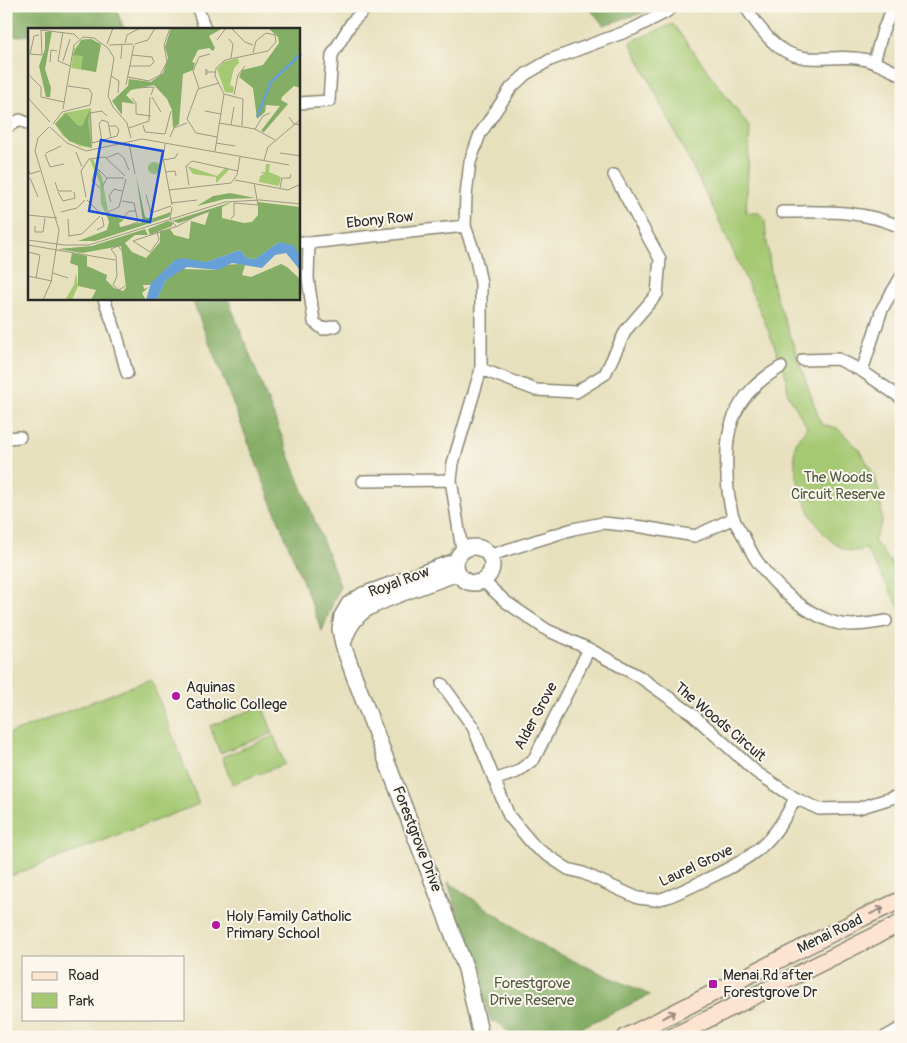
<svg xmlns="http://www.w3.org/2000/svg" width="907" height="1043" viewBox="0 0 907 1043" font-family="Pangolin,sans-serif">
	<rect width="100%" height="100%" fill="#fbf7ec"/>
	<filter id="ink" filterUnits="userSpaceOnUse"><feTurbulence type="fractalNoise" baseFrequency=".02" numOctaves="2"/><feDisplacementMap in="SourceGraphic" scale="10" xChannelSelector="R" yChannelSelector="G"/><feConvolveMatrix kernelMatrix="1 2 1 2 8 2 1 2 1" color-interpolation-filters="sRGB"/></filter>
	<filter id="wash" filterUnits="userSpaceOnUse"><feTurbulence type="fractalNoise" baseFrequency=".0096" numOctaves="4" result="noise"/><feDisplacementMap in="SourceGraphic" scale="20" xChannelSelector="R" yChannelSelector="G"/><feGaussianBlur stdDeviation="1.12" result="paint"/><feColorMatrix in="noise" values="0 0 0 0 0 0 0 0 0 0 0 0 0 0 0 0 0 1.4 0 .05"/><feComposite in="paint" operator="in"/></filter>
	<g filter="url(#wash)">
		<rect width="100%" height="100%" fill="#e7e0bd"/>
		<path fill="#a5c973" stroke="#687a4f" d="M673,24L750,128L746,213H759L765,220L766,235L773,287L821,424L837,428L860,450L869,466L877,483L881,502L882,522L874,541L901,576V610L866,549C860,550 853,552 847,550C817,540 799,494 795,466C795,459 793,450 796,443C798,437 804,432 807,427L788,394L786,376L782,365L762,315L716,214L630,42Z
			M151,679L199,804L6,878V735Z
			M262,706L273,733L220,753L210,726Z
			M274,736L285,764L232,784L222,757Z"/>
		<path fill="#84ad65" stroke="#586c48" d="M6,6H115L124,29H29V35L6,37Z
			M587,6H660V7L604,25Z
			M192,299H228L340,585L322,631Z
			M448,882L545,948L650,995L561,1037H513L499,1023L491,1021Z"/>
	</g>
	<g filter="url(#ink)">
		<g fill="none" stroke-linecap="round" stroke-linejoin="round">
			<defs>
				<path id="minor" d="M197,6L205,29
					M745,6C754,20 763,34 776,45C804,68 831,53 862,59C875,61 889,69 901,75
					M874,62L883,30L894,6
					M299,103L329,101L332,55L352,22L368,6
					M6,127L20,120L29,124
					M782,212C825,212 860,209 901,227
					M299,242L309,243L465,226
					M309,243L308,278L314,322L323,329L335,326
					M104,299L116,332L127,373
					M803,360L838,359L862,371L901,398
					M781,367C759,380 742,395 733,419C723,444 726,492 733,517C735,524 741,531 744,537C748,545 752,554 757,561C773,584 802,611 830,621C848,628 867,624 886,621
					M481,369L536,390L576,392L605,374L626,330L657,294L660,259L614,175
					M862,371L882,309L901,277
					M6,438L20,437
					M363,481L451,480
					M462,550L451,480L453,463L481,369V283L475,255L465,226L466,195L470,162L480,134L511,88L526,74L550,60L633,29L666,12L674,6
					M491,555L573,529L603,523L643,527L695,536L734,518
					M483,581L506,602L547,630L589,649L640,677L692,714L756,772L795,798L819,809L859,808L901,795
					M442,684L473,727L509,816L535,847L568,869L583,873L638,898L655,900L664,898C679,893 693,886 707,879C752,858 774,844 795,798
					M494,780L517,772L534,759L589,649
					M885,1037L901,1028"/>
				<path id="tertiary" d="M456 565a18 18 0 1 1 36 0a18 18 0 1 1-36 0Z
					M456,561L363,595L349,604L342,616L340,629L343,645L353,673L466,969L481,1037
					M344,641C347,630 352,622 360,614C372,601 438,581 458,573"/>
				<path id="secondary" d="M626,1037L864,917L901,900
					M672,1037L901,923"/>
			</defs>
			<use href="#minor" stroke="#898674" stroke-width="14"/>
			<use href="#tertiary" stroke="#898674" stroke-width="18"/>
			<use href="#secondary" stroke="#898674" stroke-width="19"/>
			<use href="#minor" stroke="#fff" stroke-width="11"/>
			<use href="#tertiary" stroke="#fff" stroke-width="15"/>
			<use href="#secondary" stroke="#fde4d1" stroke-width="16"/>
		</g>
		<defs><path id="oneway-shaft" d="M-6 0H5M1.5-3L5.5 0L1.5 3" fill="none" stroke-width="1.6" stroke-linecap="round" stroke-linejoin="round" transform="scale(1.25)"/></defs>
		<g stroke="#94887e">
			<use href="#oneway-shaft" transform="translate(877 911) rotate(-24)"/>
			<use href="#oneway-shaft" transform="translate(669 1015) rotate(-27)"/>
		</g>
	</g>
	<g fill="#b5179e" stroke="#fbf7ec" stroke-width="2">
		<circle cx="176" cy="696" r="5"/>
		<circle cx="216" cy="925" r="5"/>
		<rect x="708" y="979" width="10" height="10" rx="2.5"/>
	</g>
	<g text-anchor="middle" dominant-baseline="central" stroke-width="4" stroke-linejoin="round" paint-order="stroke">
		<g font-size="15" fill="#2b2b2b" stroke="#fbf7ec">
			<text transform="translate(380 220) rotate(-6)">Ebony Row</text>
			<text transform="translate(399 582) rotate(-20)">Royal Row</text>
			<text transform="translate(536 716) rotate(-62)">Alder Grove</text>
			<text transform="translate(720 722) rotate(40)">The Woods Circuit</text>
			<text transform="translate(417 839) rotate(69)">Forestgrove Drive</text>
			<text transform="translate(696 866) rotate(-25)">Laurel Grove</text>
			<text transform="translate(830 934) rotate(-26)">Menai Road</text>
		</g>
		<g font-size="15" fill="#505a41" stroke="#fbf7ec">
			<text x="838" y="477">The Woods<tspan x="838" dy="17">Circuit Reserve</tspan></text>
			<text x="532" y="983">Forestgrove<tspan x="532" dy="17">Drive Reserve</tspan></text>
		</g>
		<g font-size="15" fill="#2b2b2b" stroke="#fbf7ec" text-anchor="start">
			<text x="186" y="687">Aquinas<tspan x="186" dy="17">Catholic College</tspan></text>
			<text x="226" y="916">Holy Family Catholic<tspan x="226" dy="17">Primary School</tspan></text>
			<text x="723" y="975">Menai Rd after<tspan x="723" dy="17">Forestgrove Dr</tspan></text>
		</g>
	</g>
	<g transform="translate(28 28)">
		<rect width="272" height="272" fill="#e7e0bd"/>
		<path d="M56,11L66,12L68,44L43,40L46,21ZM210,30L211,35L206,40L202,57L206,59L205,65L197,64L189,41L195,34ZM63,80L64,120L51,118L35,108L27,96L36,85ZM65,131L74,149L80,183L77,184L73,176L72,155L62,132ZM120 140a6 6 0 1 1 12 0a6 6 0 1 1-12 0ZM238,136H242L241,144L253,149L251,158L231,154L232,148L236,146L232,144H237ZM159,138L189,148L198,139L201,142L188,155V149L165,146ZM48,245L50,258L44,272H37L46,257Z" fill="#a5c973"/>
		<path d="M143,0H195L181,8L187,20L185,23L181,20L170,22L164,34L167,35L165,42L155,46L151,96L145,100L144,82L139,71L126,57L103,62L98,67L107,76L94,74V87L84,73L100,58L101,51L123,54L135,45L140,30L137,19ZM240,0H272V60L266,58L254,69L253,72L260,76L236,104L233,103L252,78L238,77L237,84L229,91L225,60L211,49L214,42L235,37L251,15L250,9ZM24,3L17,41L23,60L22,69H18L11,38L17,21V4ZM63,11L73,16L68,44L53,41L55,28L45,27L53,12ZM62,81L60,94L64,120L41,113L27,96L38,85L49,97L54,98ZM108,147L117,189L123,191L143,184L141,189L67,213H50L79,202L81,194L78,185L96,192L91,195L92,199L115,194ZM202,165L227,170L197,171L169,178L185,168ZM204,174L194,179V190L216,195L224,194L230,187V174L272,179V227L251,214L227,231L219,230L212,222L178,234L147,232L122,257H115L116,261L121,259L114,265L118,272H63L68,262L50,258V238L42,235L44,225L59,228V238L79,247L78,252L86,260L95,263L98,260L93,218L54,225L30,221L64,218L117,201L120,207H107L97,215L104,224L118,230L132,214V203L142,201L146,207L161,211L163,193L177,197L181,184L151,195L144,193ZM140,193L145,195L144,198L122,207L120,201ZM212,236L217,237L214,247L223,249L253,236L259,239L272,251V272H129L138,252L152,241L190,242L195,237Z" fill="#84ad65"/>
		<path d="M251,214L265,217L272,227V242L258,225L247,227L234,240L204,235L190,242L159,239L138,252L129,272H118L123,255L147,232L154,230L178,234L212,222L219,230L227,231Z" fill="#67a0d6"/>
		<path fill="none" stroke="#67a0d6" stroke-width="2.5" d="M229,89L243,54L273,26"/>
		<path fill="none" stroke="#9c9883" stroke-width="1" d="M203,0L217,14L225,17M35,4L30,33L42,38M11,7L6,8L2,26L14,27L13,2L46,6L51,11M201,11L205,16L203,30M189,12L198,0M97,15L99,7L112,0M79,16L85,0M107,16L120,12L127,0M81,17L105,16M104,27L124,29M93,31L94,16M35,33L42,11M22,34L23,22L29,23M102,38H122L126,34L124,29M180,44L178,41V47L180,44H187M0,46L13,59V69L36,74M83,48L91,53L90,65M100,49L121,53L132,47L139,34L136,17L142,0M98,57L106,17M109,60L126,59L123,67M171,60L165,43L171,29L182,26M196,66L215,71L214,98M206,67L210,47L217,38M124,69L133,84M0,70L22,94M104,70L108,75V86L123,88M35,81L46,17L55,9L66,10L80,20L86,30L80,68L85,79L99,95L103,110M177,83L193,86M79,88L74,83L62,85L64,115L89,108L91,102L88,98H81M261,89L266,96L273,97M191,95L227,101L247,112M25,96L34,84L62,77L64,66L61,61L40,58M115,97L117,104L137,106L143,83M203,97L206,79M22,99L39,115L58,123L114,111L261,137M101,100L121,93L122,69M227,101L235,88L242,85M142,109L146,100L159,95M189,109L168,105L159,91L170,61L191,55M74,113L71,96L74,92L80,94L83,110M101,115L107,146M188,115L207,118M137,116L135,130L144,177M187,123L196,66L187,48L188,40L197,32L240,23L248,14L247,7L238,5L228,13L225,25M48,124L54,139M18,125L33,118M252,125L273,128M17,126L22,139L36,136M78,130L90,125L96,130L101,142M135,132L147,130L150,125M236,132L240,119L273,91M0,141L2,146L12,143M70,141L79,150L74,159M67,142L64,153L72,160M137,144L147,143L148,148M2,150L10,169M79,150H96M207,152L260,162L273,156M27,154L30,163H44M161,157L158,138L164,133L210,143M252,160L254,150H262L263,146M141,162L203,155L209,147L212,129M30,164L35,173L47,170L46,164M118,167L123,185L143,178M58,169L53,143L61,131L77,129L97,148M59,172L73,186M94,173L106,175L110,194L96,199M83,174L81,168L86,161L94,163M143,175L169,172M144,179L142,192L148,198M33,184L49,180L57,172M0,187L29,190M74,187L91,179L98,151M40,191L41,208M94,191L101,183H108M203,191L206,187V175L230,177L226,155M7,198V204H15L17,190M69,202L76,198L74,189M40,208L54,206L72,188M0,212L36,217H61L197,174L232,172L273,176M105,213L150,198L175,184M105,213L122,224L131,212L129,203M0,217L87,232M0,224L12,227L8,250M95,224L90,218L83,221L88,228L89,248L85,257L91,262L97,258M25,245L40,250M0,248L24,253M15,272L23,254L31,202L7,123L10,110L21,99"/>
		<path fill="#1d4ed8" fill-opacity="0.15" stroke="#1d4ed8" stroke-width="2.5" d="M73,112L135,123L122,194L61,183Z"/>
		<rect width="272" height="272" fill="none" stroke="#2b2b2b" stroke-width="2.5"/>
	</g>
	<rect width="907" height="1043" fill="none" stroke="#fbf7ec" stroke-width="25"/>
	<rect x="22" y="956" width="162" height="65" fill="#fbf7ec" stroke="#a8a59f"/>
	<rect x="32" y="972" width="25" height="8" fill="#fde4d1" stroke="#a8a59f"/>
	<text x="68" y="980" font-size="15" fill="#2b2b2b">Road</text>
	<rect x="32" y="993" width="25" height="15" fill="#a5c973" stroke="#a8a59f"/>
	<text x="68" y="1006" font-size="15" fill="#2b2b2b">Park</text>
</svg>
